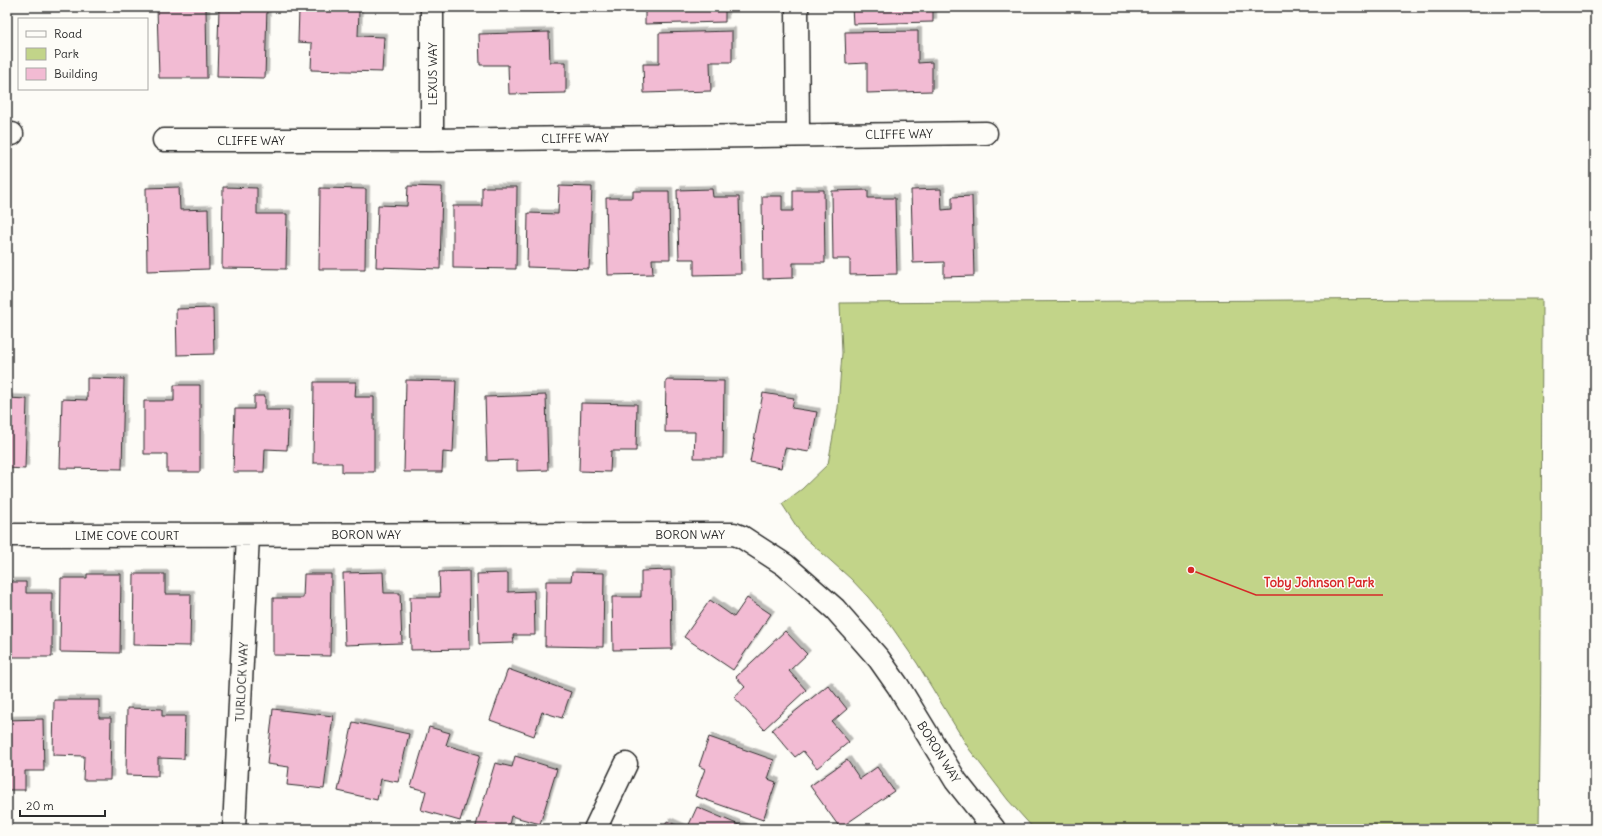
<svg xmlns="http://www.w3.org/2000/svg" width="1602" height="836" viewBox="0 0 1602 836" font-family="Delius,sans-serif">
	<defs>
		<filter id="shadow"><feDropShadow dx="3.5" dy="-3.5" stdDeviation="0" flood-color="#0004"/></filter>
	</defs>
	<rect width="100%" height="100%" fill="#fdfcf7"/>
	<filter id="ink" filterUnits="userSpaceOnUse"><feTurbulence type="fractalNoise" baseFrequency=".025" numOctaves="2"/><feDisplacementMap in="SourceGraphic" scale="8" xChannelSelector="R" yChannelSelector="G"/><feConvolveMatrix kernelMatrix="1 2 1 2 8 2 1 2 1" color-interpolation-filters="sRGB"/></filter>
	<g filter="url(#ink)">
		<path fill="#c2d489" stroke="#76805a" d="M1449,299H1542C1541,476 1542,652 1539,829H1034L1008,800L969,749L917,663L887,620L868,597L851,579L802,535L782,504L802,489L828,464L838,408L842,353L840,303Z"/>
		<path fill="#f2bbd3" stroke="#2b2b2b" filter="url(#shadow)" d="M157,7H206L207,78H159Z
			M219,7H267L265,78L217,77Z
			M482,7H563V11L482,9Z
			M645,7H725V22L645,24Z
			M852,7H933V22L853,24Z
			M299,9L359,11L358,36L384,37L382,72L311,70L312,43L298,42Z
			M732,31V62H710L711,91L644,93L643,64H659V33Z
			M918,31V63L932,62V91L867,93V63L846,64L845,32Z
			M549,32L550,62H566V93L509,94L508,65H480L479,34Z
			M408,186L442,187L440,269L376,267L378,205L407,206Z
			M559,186L592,187L589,269L527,267L528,213L558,214Z
			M179,187L180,210L208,209L209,269L147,271L146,188Z
			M223,187L257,188V214H287L286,269L222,268Z
			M482,187H517L516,269L453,268V206H482Z
			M320,188L366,189L365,269H319Z
			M712,189L713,197H739L741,274L694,275V259H679L677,190Z
			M941,189L942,210L952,209V197L972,196L974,276L944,277V262L913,263L911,190Z
			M793,190H824L825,263H793V278L763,279L762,196H782V211H793Z
			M868,190V198H895L897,274L850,275V259H833L832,191Z
			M633,191H669L670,259H652L653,274L608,275L606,198H633Z
			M213,308L214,354L177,355L176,309Z
			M87,378L124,379L122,469L60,468L62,399L87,400Z
			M406,380L456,381L453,453L443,452L442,472H404Z
			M666,380L724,381L723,458H694L695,432H665Z
			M314,382H356L355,397H374V472H342V463H313Z
			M174,385H200V472H167V454H144V401H174Z
			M763,393L794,398L792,408L817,412L809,452L785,448L781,468L750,462Z
			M546,395L548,470L517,471V460L487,461L485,397Z
			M254,396H265V410H289L287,450L265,449L264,472H233L235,409H254Z
			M7,398L27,399L25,469L7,468Z
			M581,403L637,404L636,451H611L610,472L579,471Z
			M671,570L672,649L613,650L612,597H641V571Z
			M469,571L470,649L411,650L410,597H440L439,572Z
			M383,572L384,593H400L402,643L345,645L343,573Z
			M572,572L604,573L603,647L545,646L546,581H571Z
			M508,573V592L534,591L535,635H513L514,643L479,644L477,574Z
			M87,574H121L120,653L60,652L61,578H87Z
			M134,574H165V594H191L190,646L133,645Z
			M304,574H331L330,656L273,655V598H303Z
			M7,582H26V593H52V657H7Z
			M747,598L771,614L733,670L684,637L710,600L734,617Z
			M785,631L807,654L789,671L806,690L764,729L734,697L745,687L736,677Z
			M508,669L571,692L562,718L542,712L534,736L490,720Z
			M828,685L847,709L832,722L849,742L817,768L803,751L795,757L772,730Z
			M54,700H99V718H111L110,780H83L84,756L53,755Z
			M127,708L162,709V716H185L184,759L158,758V776L126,775Z
			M273,709L333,716L324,789L287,785L289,767L267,764Z
			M43,719L44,771H25V790H7V720Z
			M353,722L409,734L398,782L381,779L377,800L338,791Z
			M429,727L450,733L446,745L480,755L460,821L421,810L426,791L411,787Z
			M709,737L774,760L768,779L776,782L763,820L695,796L705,769L699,766Z
			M515,756L557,769L540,824L511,816L508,829H475L495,763L512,767Z
			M847,760L860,779L877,767L894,791L840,828L810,786Z
			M697,807L746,828V829H687Z
			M667,821L685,829H664Z"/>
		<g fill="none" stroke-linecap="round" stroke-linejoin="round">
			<defs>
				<path id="minor" d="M432,7V140
					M797,7L798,135
					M7,134H12
					M164,140H432L986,133
					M7,535L734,534L742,537L785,565L835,609L879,659L898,686L956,781L994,829
					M234,829L248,535
					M595,829L626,764"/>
			</defs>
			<use href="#minor" stroke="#2b2b2b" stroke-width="25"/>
			<use href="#minor" stroke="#fdfcf7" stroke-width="22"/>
		</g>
	</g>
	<g text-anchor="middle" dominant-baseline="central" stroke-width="3" stroke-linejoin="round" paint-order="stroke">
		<g font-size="12" fill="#2b2b2b" stroke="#fdfcf7">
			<text transform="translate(432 74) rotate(-90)">LEXUS WAY</text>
			<text transform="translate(899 134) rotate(-1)">CLIFFE WAY</text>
			<text transform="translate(575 138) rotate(-1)">CLIFFE WAY</text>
			<text x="251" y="140">CLIFFE WAY</text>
			<text x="366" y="534">BORON WAY</text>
			<text x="690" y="534">BORON WAY</text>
			<text x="127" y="535">LIME COVE COURT</text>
			<text transform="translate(241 682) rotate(-87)">TURLOCK WAY</text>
			<text transform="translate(939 752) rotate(58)">BORON WAY</text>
		</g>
	</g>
	<path fill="none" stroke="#d62828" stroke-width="1.5" d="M1191 570L1256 595H1383"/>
	<circle fill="#d62828" stroke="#fdfcf7" stroke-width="1.5" cx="1191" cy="570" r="4"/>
	<g font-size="13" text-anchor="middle" font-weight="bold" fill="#d62828" stroke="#fdfcf7" stroke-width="3" stroke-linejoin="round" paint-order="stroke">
		<text x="1319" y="587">Toby Johnson Park</text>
	</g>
	<rect width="1602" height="836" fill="none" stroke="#fdfcf7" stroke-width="24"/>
	<rect x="12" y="12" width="1578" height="812" fill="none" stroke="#2b2b2b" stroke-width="1.5" filter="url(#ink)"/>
	<rect x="18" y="18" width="130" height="72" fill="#fdfcf7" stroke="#a9a8a5"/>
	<rect x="26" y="31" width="20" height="6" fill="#fdfcf7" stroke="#a9a8a5"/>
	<text x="54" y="38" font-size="12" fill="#2b2b2b">Road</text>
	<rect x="26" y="48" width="20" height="12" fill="#c2d489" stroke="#a9a8a5"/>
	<text x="54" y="58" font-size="12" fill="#2b2b2b">Park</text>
	<rect x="26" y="68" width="20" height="12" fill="#f2bbd3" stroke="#a9a8a5"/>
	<text x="54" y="78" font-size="12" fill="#2b2b2b">Building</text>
	<path d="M20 810v6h85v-6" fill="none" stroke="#2b2b2b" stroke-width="2"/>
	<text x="26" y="810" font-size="12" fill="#2b2b2b" stroke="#fdfcf7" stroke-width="3" paint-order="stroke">20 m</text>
</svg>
